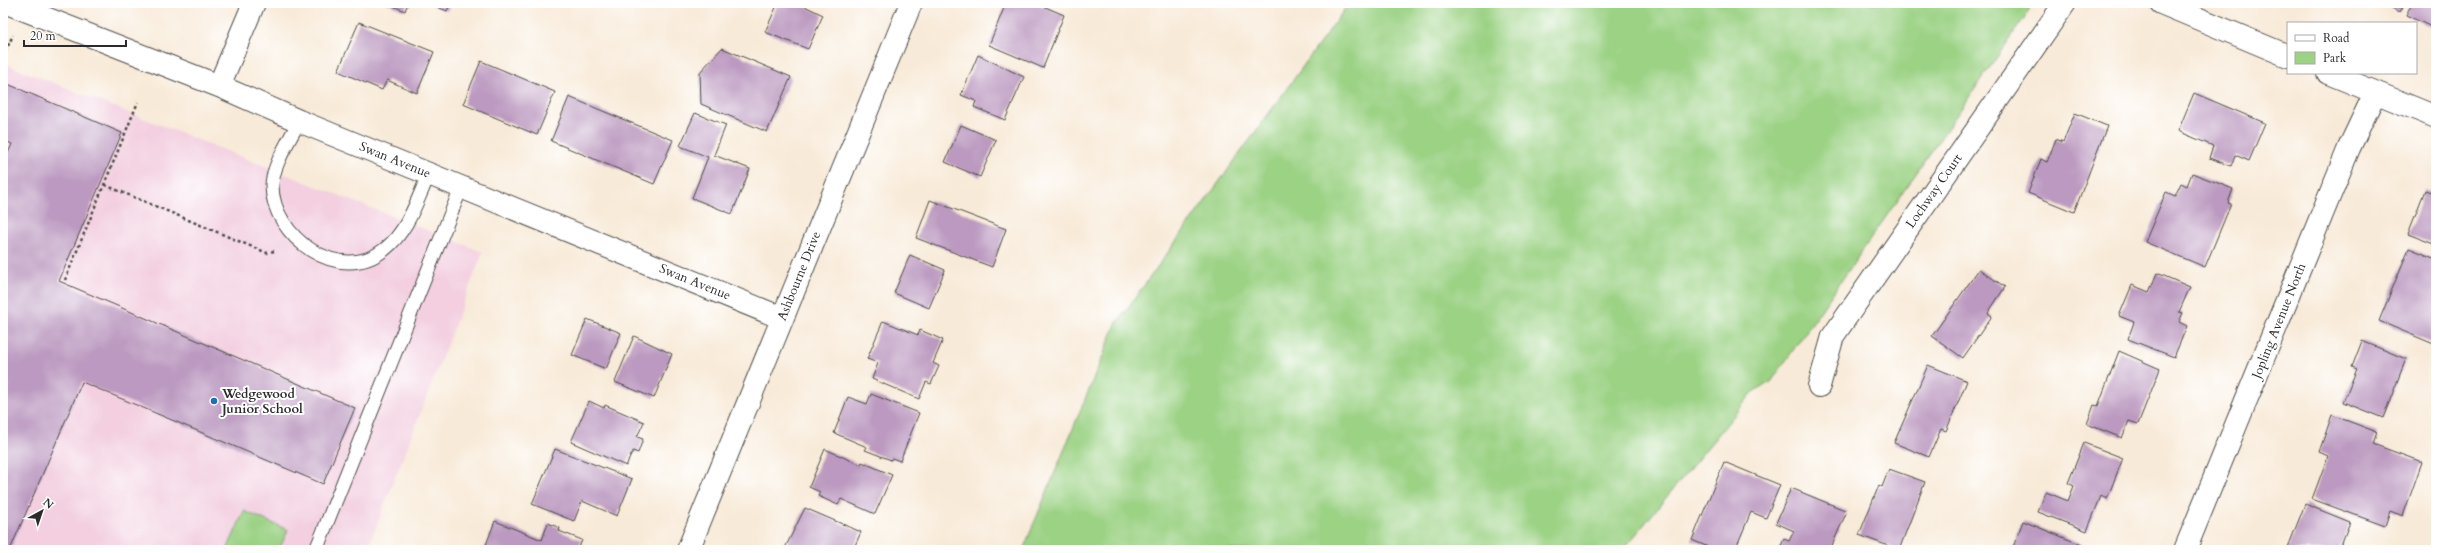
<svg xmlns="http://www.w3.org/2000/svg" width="2439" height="553" viewBox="0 0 2439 553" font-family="Cardo,serif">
	<rect width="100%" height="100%" fill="#fff"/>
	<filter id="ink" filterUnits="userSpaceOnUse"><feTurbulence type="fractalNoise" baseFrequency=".025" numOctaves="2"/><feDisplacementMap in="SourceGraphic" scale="8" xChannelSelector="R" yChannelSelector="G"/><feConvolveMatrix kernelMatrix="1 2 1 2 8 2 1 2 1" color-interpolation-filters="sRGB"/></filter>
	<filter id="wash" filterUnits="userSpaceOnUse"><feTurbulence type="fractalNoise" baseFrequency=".012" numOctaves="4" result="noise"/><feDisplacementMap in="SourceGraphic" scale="16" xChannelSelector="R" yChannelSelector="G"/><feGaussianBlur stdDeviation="0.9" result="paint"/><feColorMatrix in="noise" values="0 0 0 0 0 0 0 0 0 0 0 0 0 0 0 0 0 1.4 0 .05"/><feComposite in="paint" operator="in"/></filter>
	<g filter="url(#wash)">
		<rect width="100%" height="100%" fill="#f8ead8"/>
		<path fill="#f3cfe0" d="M3,63L483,252L367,550H3Z"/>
		<path fill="#9bd284" stroke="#637e58" d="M1349,3H2030L2029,11L1771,382L1754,391L1623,550H1023L1116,324Z
			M244,511L288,530L279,550H227Z"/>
		<g id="blocks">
			<path fill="#bb99c0" d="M386,3H408L405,11Z
				M427,3H451L447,11Z
				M778,3H798L823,15L808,49L765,32Z
				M1006,3H1036L1064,15L1043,68L989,45Z
				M2382,3H2405L2400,12Z
				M2412,3H2436V29L2406,15Z
				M359,22L434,52L417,93L387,80L382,90L338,71Z
				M722,48L791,77L767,132L701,104L700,72Z
				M978,55L1024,77L1005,120L974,107L976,101L961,95Z
				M481,61L555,92L537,135L463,104Z
				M3,82L122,133L59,281L355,408L323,484L82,382L10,550H3V164L12,144L3,140Z
				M2194,93L2265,123L2249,161L2235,155L2231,166L2209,158L2213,146L2178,131Z
				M569,97L673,140L654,184L551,141Z
				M695,113L726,125L714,155L750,169L732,214L692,198L708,157L680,146Z
				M2075,113L2107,126L2074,212L2028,193L2041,159L2047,162L2056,139L2063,142Z
				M961,125L996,140L980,177L945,162Z
				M2192,173L2233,189L2228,203L2231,204L2205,267L2145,242L2166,192L2175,196L2181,183L2187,186Z
				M2425,190L2436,194V245L2408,234Z
				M930,200L1006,229L992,267L916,238Z
				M2409,248L2436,259V345L2379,321Z
				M910,255L945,270L929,308L894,293Z
				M1979,269L2005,287L1988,313L1992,316L1963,358L1932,336Z
				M2157,273L2190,287L2179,312L2183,313L2179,322L2187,326L2174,357L2128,339L2134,322L2119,316L2132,285L2149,292Z
				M587,319L621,333L606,369L572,355Z
				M883,321L918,335L920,330L943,340L933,363L939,366L931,384L926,382L919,399L872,379L878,363L867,359Z
				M634,336L672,354L654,398L615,382Z
				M2362,341L2406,359L2383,418L2343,402L2357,369L2352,367Z
				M2119,351L2160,369L2138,424L2129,421L2122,438L2087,424L2094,405L2098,406Z
				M1928,365L1967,381L1946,431L1941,429L1929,457L1894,443Z
				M871,394L919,413L900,461L892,458L891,460L865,450L867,447L834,433L848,397L867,404Z
				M589,401L604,408L605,405L644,422L637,437L643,439L638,453L633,451L626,466L571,442Z
				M2332,415L2377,432L2373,444L2422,462L2403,516L2390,511L2385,526L2312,499L2328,456L2319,452Z
				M2084,443L2123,458L2107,499L2101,496L2087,531L2038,512L2046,492L2068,501L2074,486L2068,483Z
				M555,449L632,479L617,516L582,501L574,521L532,504Z
				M825,449L861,465L862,462L892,475L875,514L841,499L838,505L818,496L820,492L809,487Z
				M1724,462L1780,485L1766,518L1751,512L1735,550H1715L1692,540Z
				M1889,469L1925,482L1899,550L1859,535L1879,485L1882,487Z
				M1791,488L1847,511L1830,550H1779L1784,539L1789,541L1794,531L1776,523Z
				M2305,504L2350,522L2339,550H2287Z
				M805,508L861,532L853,550H784Z
				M495,521L542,540L548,523L560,528L559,531L582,540L578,550H484Z
				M2023,521L2082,545L2081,550H2012Z"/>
		</g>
	</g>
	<g filter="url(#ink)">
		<use href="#blocks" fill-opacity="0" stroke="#4a4845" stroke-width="1"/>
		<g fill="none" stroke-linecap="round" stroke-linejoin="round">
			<defs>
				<path id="lane" d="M299,121C290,140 273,164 272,185C272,237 340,286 385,249C408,231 417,200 429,174
					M316,550L461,188"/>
				<path id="street" d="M7,3L219,86L299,121L782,318
					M2161,3L2288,56
					M2328,73L2436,117
					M219,86L254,3
					M1819,386L1833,336L2065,3
					M688,550L911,3
					M2185,550L2349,148L2375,93"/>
			</defs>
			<use href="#lane" stroke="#4a4845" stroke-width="15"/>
			<use href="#street" stroke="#4a4845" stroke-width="24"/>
			<path stroke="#4a4845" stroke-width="2.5" stroke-dasharray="3 3" stroke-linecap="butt" d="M3,57L13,35
				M105,185L267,253L274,251
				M65,280L138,102"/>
			<use href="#lane" stroke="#fff" stroke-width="13"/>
			<use href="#street" stroke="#fff" stroke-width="22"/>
		</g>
	</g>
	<circle fill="#1f6fb2" stroke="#fff" stroke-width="1.5" cx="214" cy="401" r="4"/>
	<g text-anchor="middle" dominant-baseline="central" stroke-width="4" stroke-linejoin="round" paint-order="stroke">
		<g font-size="13" fill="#2b2b2b" stroke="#fff">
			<text transform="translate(395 160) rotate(22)">Swan Avenue</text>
			<text transform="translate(1934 191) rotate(-55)">Lochway Court</text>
			<text transform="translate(799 276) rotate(-68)">Ashbourne Drive</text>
			<text transform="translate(695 282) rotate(22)">Swan Avenue</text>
			<text transform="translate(2279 321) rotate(-68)">Jopling Avenue North</text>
		</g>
		<g font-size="13" font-weight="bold" fill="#2b2b2b" stroke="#fff" text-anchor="start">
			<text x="222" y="394">Wedgewood<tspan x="222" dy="15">Junior School</tspan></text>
		</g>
	</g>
	<rect width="2439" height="553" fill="none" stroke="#fff" stroke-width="16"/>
	<rect x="2287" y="22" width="130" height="52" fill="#ffffff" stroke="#aaaaaa"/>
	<rect x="2295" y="35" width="20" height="6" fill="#ffffff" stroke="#aaaaaa"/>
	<text x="2323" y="42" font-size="12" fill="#2b2b2b">Road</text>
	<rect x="2295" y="52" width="20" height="12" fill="#9bd284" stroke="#aaaaaa"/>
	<text x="2323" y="62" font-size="12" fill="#2b2b2b">Park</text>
	<g transform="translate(42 511) rotate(40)" stroke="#ffffff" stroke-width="3" paint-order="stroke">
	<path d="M0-3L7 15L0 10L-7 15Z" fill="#2b2b2b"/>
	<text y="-6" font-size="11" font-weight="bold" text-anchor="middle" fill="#2b2b2b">N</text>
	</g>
	<path d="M24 40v6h102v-6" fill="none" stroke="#2b2b2b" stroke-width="2"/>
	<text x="30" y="40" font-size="12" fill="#2b2b2b" stroke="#ffffff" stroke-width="3" paint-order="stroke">20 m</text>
</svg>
